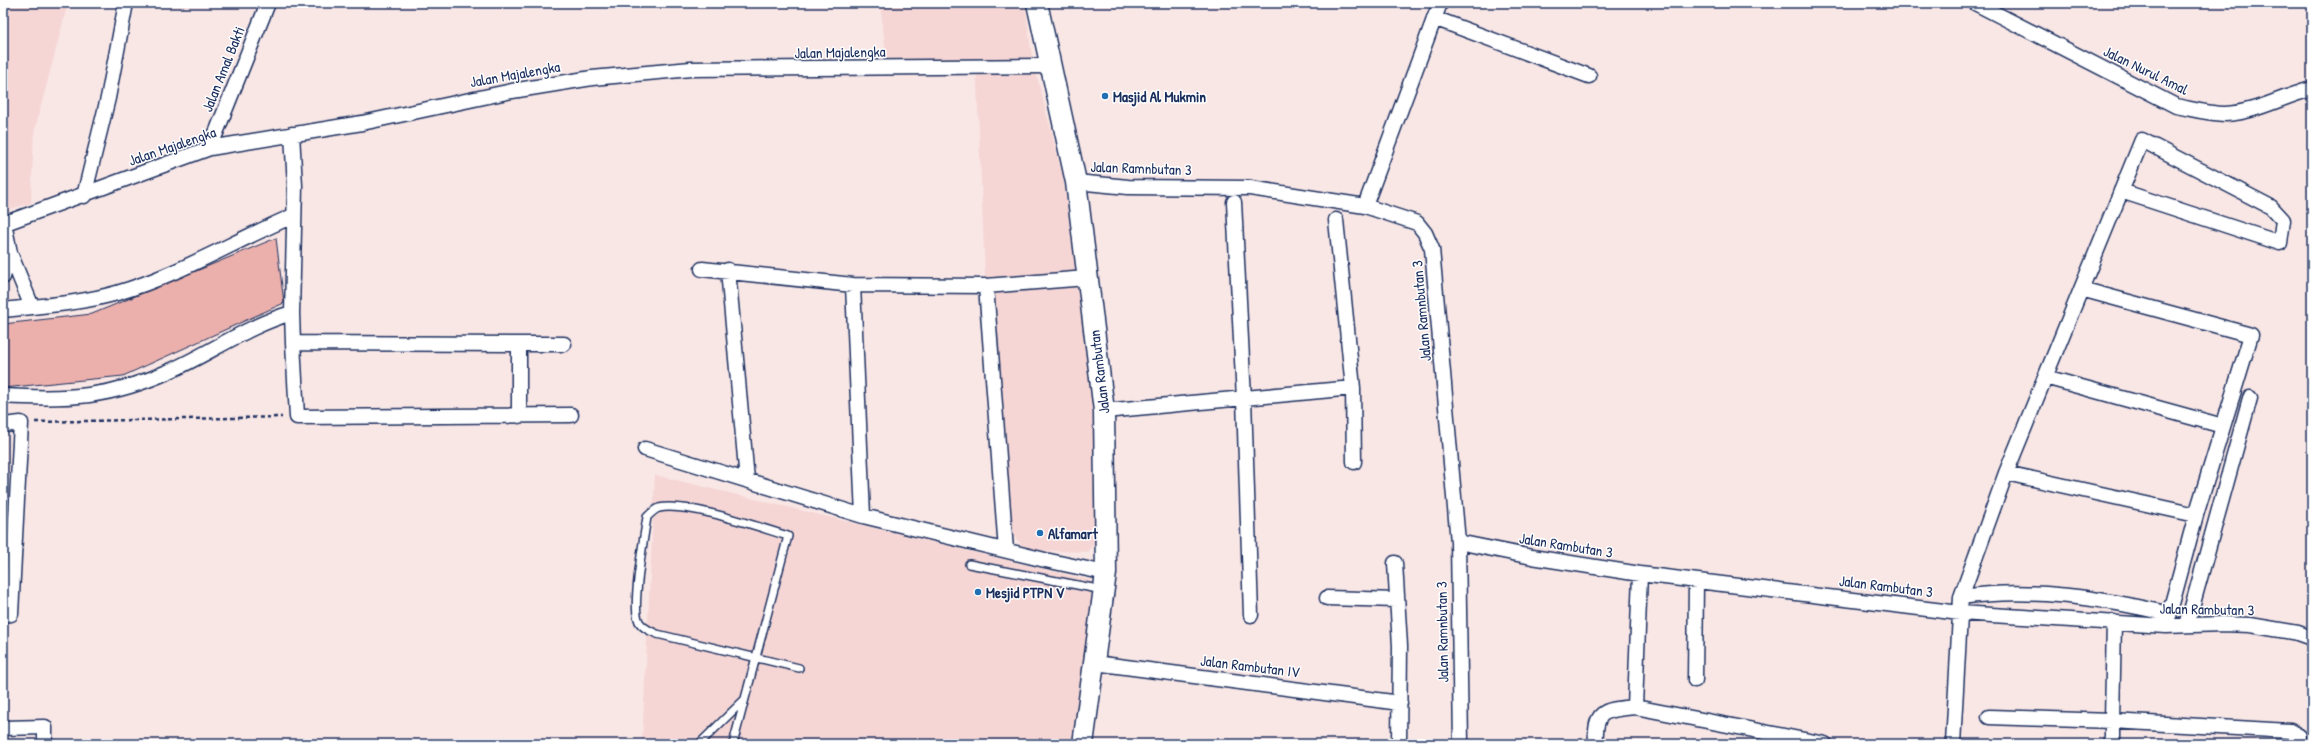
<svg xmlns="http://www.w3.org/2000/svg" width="2315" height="747" viewBox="0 0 2315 747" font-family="'Patrick Hand',sans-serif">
	<rect width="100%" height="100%" fill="#f9e7e6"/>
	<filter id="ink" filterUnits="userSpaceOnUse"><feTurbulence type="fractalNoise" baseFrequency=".025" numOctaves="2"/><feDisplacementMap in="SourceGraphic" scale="8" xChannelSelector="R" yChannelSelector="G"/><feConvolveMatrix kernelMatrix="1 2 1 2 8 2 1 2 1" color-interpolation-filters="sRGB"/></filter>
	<g filter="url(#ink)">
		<path fill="#f5d6d5" d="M3,3H68L34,133L31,203L3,211Z
			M880,3H1025L1032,57L1064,180L1092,402L1099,539L1087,552L1026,550L1010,532L985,277L976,61L887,63Z
			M655,475L1098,582L1077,744H642Z"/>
		<path fill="#ebb0ac" stroke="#1b2f5e" d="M276,238L284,303L123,376L3,388V324L92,314Z"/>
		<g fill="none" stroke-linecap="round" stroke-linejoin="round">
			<defs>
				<path id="service" d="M969,564L1103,590
					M699,744L743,701
					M733,744L788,536C758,527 688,502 659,508C655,509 650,514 647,517C644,538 632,602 638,619C640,627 650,631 657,634L799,668"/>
				<path id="minor" d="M1975,3L2176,106C2192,109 2209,114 2225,114C2255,113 2283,96 2312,89
					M1434,18L1589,76
					M210,148L268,3
					M1076,182L1128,187L1250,188L1365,206L1417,223L1425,233L1432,249L1458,542L1461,744
					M84,196L108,98L126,3
					M1234,202L1244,399L1251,615
					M1365,206L1440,3
					M4,223L10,253
					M3,224L210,148L362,123L512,91L592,78L691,69L1049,66
					M702,269L853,285L986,286L1087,278
					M728,270L747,480
					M3,277L10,253L32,307C61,304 89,301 117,293C179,275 234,241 293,216
					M853,285L863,516
					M986,286L1006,550
					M2081,289L2251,335L2196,515L2166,626
					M3,310L32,307
					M292,313L293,343L519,344V416
					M293,343L297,417L571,415
					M519,344H564
					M2045,377L2223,426
					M1353,388L1354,462
					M3,396C68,400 111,398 172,370C212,352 249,325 292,313L295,186L292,134
					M1104,411L1353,388L1336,220
					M3,425L21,423L11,614L3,615
					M645,449L863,516L1045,560L1106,573
					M2006,473L2196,515
					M1458,542L1532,557L1640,574L1960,613L2166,626L2222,624L2250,625L2298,633L2312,638
					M1395,563L1400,646L1399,744
					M1961,597C2031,587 2101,598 2170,614
					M1327,598L1397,600
					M2187,625L2250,398
					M1095,663L1400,703
					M1695,680L1696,581
					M1635,707L1640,574
					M1989,717L2112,721L2114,622
					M3,728L45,727V744
					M1596,744C1594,709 1605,710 1635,707L1825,744
					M1953,744L1961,597L2006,473L2142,140L2271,207L2283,220L2280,243L2121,191
					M2112,744V721L2290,731L2299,736V744"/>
				<path id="secondary" d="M1037,3L1076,182L1104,411L1106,573L1083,744"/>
			</defs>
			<use href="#service" stroke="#1b2f5e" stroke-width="10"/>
			<use href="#minor" stroke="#1b2f5e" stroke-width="17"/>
			<use href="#secondary" stroke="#1b2f5e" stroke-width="23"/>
			<path stroke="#1b2f5e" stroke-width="2.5" stroke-dasharray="4 3" stroke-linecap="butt" d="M35,422L282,417"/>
			<use href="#service" stroke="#fff" stroke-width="7"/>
			<use href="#minor" stroke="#fff" stroke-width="14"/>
			<use href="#secondary" stroke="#fff" stroke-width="20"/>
		</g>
	</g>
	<g fill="#1f6fb2" stroke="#fff" stroke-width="1.5">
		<circle cx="1105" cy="96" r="4"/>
		<circle cx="1040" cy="533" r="4"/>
		<circle cx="978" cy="592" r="4"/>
	</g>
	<g text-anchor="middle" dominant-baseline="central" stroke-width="3" stroke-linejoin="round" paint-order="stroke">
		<g font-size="15" fill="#1b2f5e" stroke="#fff">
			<text transform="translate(840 52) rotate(-1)">Jalan Majalengka</text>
			<text transform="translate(223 69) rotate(-68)">Jalan Amal Bakti</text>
			<text transform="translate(2146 70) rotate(26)">Jalan Nurul Amal</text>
			<text transform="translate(515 74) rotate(-10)">Jalan Majalengka</text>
			<text transform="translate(172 146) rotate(-19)">Jalan Majalengka</text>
			<text transform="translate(1141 168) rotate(2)">Jalan Ramnbutan 3</text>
			<text transform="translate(1421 311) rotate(-95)">Jalan Ramnbutan 3</text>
			<text transform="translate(1099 372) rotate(-97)">Jalan Rambutan</text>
			<text transform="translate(1566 545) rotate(9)">Jalan Rambutan 3</text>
			<text transform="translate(1886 586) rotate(7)">Jalan Rambutan 3</text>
			<text transform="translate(2207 609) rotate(1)">Jalan Rambutan 3</text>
			<text transform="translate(1442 632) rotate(-91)">Jalan Ramnbutan 3</text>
			<text transform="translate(1250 666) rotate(7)">Jalan Rambutan IV</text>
		</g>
		<g font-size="15" font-weight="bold" fill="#1b2f5e" stroke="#fff" text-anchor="start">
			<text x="1113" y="96">Masjid Al Mukmin</text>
			<text x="1048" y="533">Alfamart</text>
			<text x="986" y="592">Mesjid PTPN V</text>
		</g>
	</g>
	<rect width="2315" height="747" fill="none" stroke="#fff" stroke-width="16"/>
	<rect x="8" y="8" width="2299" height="731" fill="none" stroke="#1b2f5e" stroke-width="1.5" filter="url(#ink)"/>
</svg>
